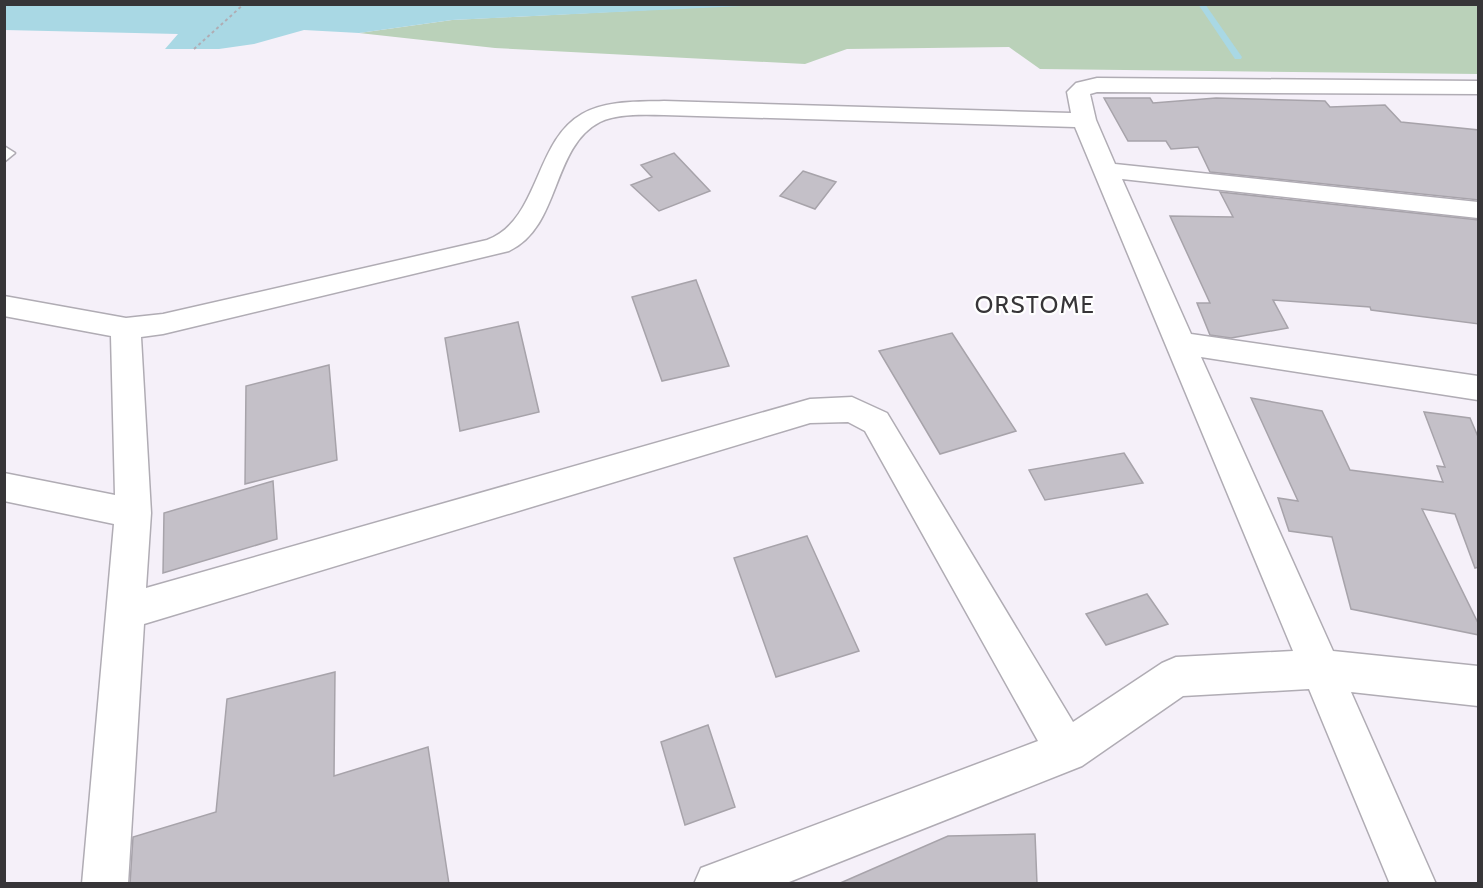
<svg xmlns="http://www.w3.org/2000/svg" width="1483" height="888" viewBox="0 0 1483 888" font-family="Cabin,sans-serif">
	<rect width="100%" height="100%" fill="#f5f0f9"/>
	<path fill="#bad1b9" d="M766,4H1478V74L1040,69L1009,47L847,49L805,64L495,48L359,33L452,20Z"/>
	<path fill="#a9d8e4" d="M5,4H766V5L452,20L359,33L304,30L254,44L219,49H165L178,34L5,30Z"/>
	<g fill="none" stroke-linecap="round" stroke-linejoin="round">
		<path fill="#a9d8e4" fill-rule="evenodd" d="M1198,4H1205L1242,57L1241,59H1235Z"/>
	</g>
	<path fill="#c4c0c8" stroke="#a7a3aa" stroke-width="1.5" d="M1104,98H1150L1153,103L1216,98L1325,101L1330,107L1385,105L1401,122L1479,130V200L1210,172L1198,147L1171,149L1166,141H1128Z
		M674,153L710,191L659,211L631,185L652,177L641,165Z
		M803,171L836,182L815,209L780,196Z
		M1220,192L1479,220V324L1371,310L1370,307L1273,300L1288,328L1231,338L1210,335L1197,303H1210L1170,216L1233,217Z
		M696,280L729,366L662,381L632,297Z
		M518,322L539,412L460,431L445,338Z
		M952,333L1016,431L940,454L879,351Z
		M329,365L337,460L245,484L246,386Z
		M1251,398L1322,411L1350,470L1443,482L1437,466L1445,467L1424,412L1470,418L1479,439V567L1475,568L1455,514L1422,509L1479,625V635L1351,609L1332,537L1289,531L1278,498L1298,501Z
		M1124,453L1143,483L1045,500L1029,470Z
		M273,481L277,539L163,573L164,513Z
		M807,536L859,651L776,677L734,558Z
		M1147,594L1168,624L1106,645L1086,614Z
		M335,672L334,776L428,747L449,884H130L133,837L216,812L227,699Z
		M708,725L735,807L685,825L661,742Z
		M1035,834L1037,884H838L948,836Z"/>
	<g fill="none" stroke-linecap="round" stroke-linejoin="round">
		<defs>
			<path id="lane" d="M4,146L15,153L4,162Z"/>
			<path id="street" d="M1097,78L1478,81V94L1097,92L1090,94L1096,120L1115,164L1478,202V218L1122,179L1191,334L1478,376V400L1201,357L1333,651L1478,666V706L1351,692L1436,884H1390L1309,689L1183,696L1082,766L784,884H694L701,868L1038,741L865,431L848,422L810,423L144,624L128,884H82L114,524L4,501V473L115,495L111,336L4,316V296L126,318L163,314L487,240C540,220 534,141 582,114C606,100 638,102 664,101L1071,113L1067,92L1076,83ZM664,115L1075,127L1293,651L1176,657L1162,663L1073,722L887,413L852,397L810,399L146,588L151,513L141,337L163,334L509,251C561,227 551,147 600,122C619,113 644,115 664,115Z"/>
		</defs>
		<use href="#lane" stroke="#b0acb4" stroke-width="3"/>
		<use href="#street" stroke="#b0acb4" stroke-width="3"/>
		<path stroke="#b0acb3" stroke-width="2" stroke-dasharray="3 3" stroke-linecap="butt" d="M194,49L244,4"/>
		<use href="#lane" fill="#fff" fill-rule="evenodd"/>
		<use href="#street" fill="#fff" fill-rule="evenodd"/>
	</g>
	<g text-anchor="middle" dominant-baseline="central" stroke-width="4.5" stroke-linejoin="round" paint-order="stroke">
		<g font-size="24" letter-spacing="1.5" fill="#373538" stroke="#fff">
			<text x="1035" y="304">ORSTOME</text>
		</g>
	</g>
	<rect width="1483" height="888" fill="none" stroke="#373538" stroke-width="12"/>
</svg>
